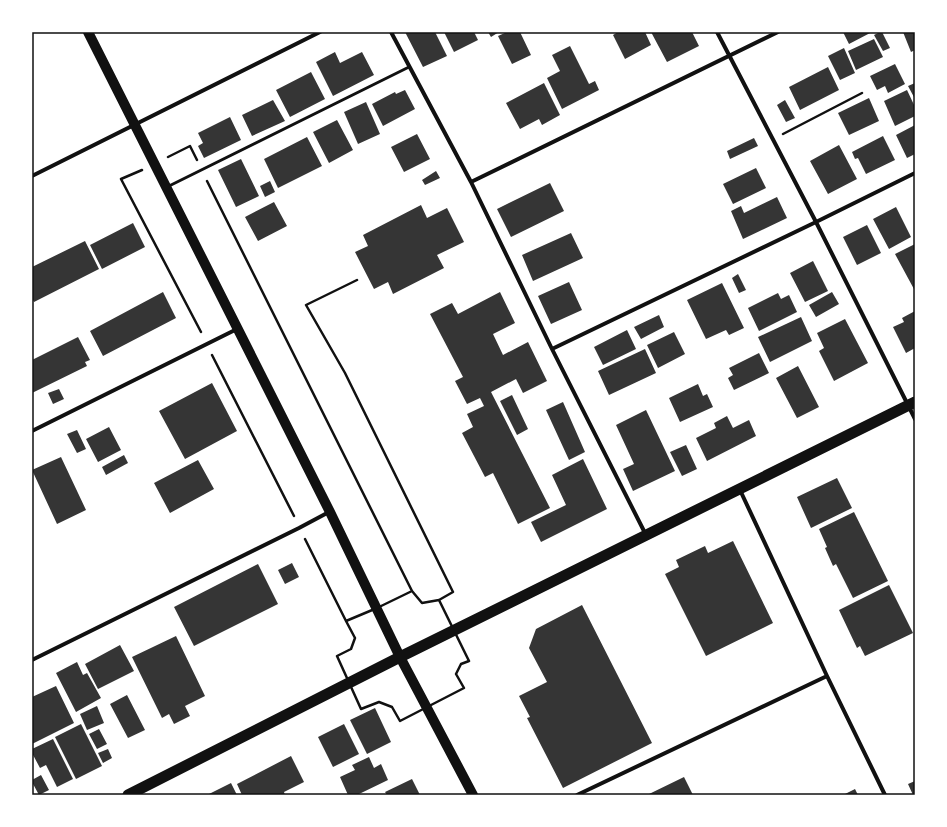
<svg xmlns="http://www.w3.org/2000/svg" width="947" height="827" viewBox="0 0 947 827" font-family="'Public Sans',sans-serif">
	<rect width="100%" height="100%" fill="#fff"/>
	<path fill="#353535" d="M405,32H435L447,56L423,67Z
		M444,32H474L478,40L454,52Z
		M488,32H499L491,37Z
		M507,32H520L531,55L512,64L498,36Z
		M618,32H645L651,45L625,59L613,35Z
		M651,32H692L699,46L667,62Z
		M843,32H872L849,44Z
		M880,32H882L890,48L883,51L874,35Z
		M903,32H915V50L911,52Z
		M874,39L883,57L856,70L848,51Z
		M570,46L589,84L595,81L599,90L562,109L547,78L560,71L552,55Z
		M844,48L855,73L840,80L828,56Z
		M335,52L340,63L362,52L374,75L333,96L316,62Z
		M895,64L905,84L888,93L885,86L877,90L870,76Z
		M828,67L839,90L800,110L789,87Z
		M311,72L325,99L290,117L276,90Z
		M544,83L560,115L542,125L539,119L520,129L506,103Z
		M915,83V99L908,86Z
		M405,90L415,109L383,126L372,104L395,92L396,94Z
		M907,90L915,107V116L895,126L884,101Z
		M869,98L879,121L849,135L838,113Z
		M273,100L285,121L252,136L242,115Z
		M785,100L795,118L786,122L777,105Z
		M366,102L380,134L358,144L344,112Z
		M230,117L241,140L204,158L198,146L203,143L198,133Z
		M337,120L353,150L329,163L313,132Z
		M915,125V154L907,158L896,135Z
		M417,134L430,159L404,172L391,147Z
		M883,136L895,160L866,174L858,158L855,159L852,152Z
		M307,137L322,166L278,188L264,159Z
		M754,138L758,146L730,159L727,151Z
		M839,145L857,179L828,194L810,161Z
		M241,159L259,196L236,207L218,170Z
		M756,168L766,188L733,204L723,184Z
		M436,171L440,178L425,185L422,180Z
		M270,181L275,192L265,197L260,186Z
		M550,183L564,211L511,237L497,209Z
		M777,197L787,218L743,239L731,211L741,206L744,213Z
		M274,202L287,226L258,241L245,217Z
		M421,205L427,218L447,208L464,242L437,255L444,268L393,294L388,282L374,289L355,252L368,246L363,235Z
		M896,207L911,237L889,249L873,219Z
		M133,223L145,247L102,269L90,245Z
		M867,225L881,253L857,265L843,237Z
		M571,233L583,258L533,281L522,255Z
		M85,241L99,269L34,302L32,298V267Z
		M915,244V291L895,254Z
		M813,261L828,291L805,302L790,273Z
		M738,274L746,290L739,293L732,278Z
		M569,282L582,310L551,324L538,296Z
		M722,283L744,328L729,335L726,330L706,339L687,300Z
		M163,292L176,318L103,356L90,331Z
		M500,292L515,323L493,334L503,355L528,342L547,381L523,393L516,379L491,392L550,508L518,524L493,473L485,477L462,433L473,427L467,414L484,406L480,398L467,404L455,381L463,377L430,314L452,303L458,314Z
		M832,292L839,304L816,317L809,305Z
		M778,293L781,299L789,295L797,312L759,331L748,308Z
		M915,311V348L906,353L893,327L904,322L902,318Z
		M659,315L664,327L641,339L634,327Z
		M801,317L812,341L770,362L758,337Z
		M845,319L868,363L834,381L819,351L824,348L817,333Z
		M627,330L636,349L603,365L594,347Z
		M674,332L685,354L658,368L647,345Z
		M78,337L90,360L85,362L87,366L32,393V360Z
		M645,349L656,373L609,395L598,371Z
		M759,353L769,373L734,390L728,378L733,375L729,368Z
		M798,366L819,407L797,418L776,378Z
		M212,383L237,431L185,459L159,411Z
		M698,384L703,396L707,394L713,407L680,422L669,398Z
		M59,389L64,399L53,404L48,393Z
		M512,395L528,429L517,435L500,401Z
		M563,402L585,452L569,460L546,410Z
		M646,410L675,471L633,491L623,469L634,464L616,425Z
		M727,416L733,428L749,420L756,436L707,461L696,438L716,428L714,423Z
		M109,427L121,450L98,462L86,439Z
		M77,430L86,449L77,453L67,434Z
		M686,445L697,469L682,476L670,452Z
		M124,455L128,463L106,475L102,467Z
		M61,457L86,510L57,524L32,470Z
		M583,459L607,509L541,542L531,522L566,505L552,475Z
		M198,460L214,489L170,513L154,483Z
		M837,478L852,508L811,528L797,497Z
		M854,512L888,581L853,598L836,564L833,566L825,548L827,547L819,529Z
		M733,541L773,623L706,656L665,574L679,567L676,560L705,546L708,553Z
		M292,563L299,577L285,584L278,570Z
		M258,564L278,604L194,646L174,607Z
		M889,585L913,633L865,656L860,646L857,648L839,610Z
		M582,605L652,743L563,788L527,718L530,717L519,696L547,682L529,648L536,629Z
		M176,636L205,696L185,706L190,716L174,724L169,714L162,718L132,657Z
		M120,645L134,671L98,689L85,664Z
		M77,662L83,675L87,673L101,698L76,712L56,673Z
		M56,686L74,723L32,744V697Z
		M127,695L145,730L128,738L110,704Z
		M97,706L104,723L87,730L80,714Z
		M375,708L391,742L367,754L350,720Z
		M81,724L102,766L76,779L55,737Z
		M344,724L359,754L333,767L318,737Z
		M99,729L107,744L97,749L89,734Z
		M53,739L73,779L57,787L46,765L40,768L32,753V749Z
		M108,749L112,758L103,763L98,753Z
		M291,756L304,782L284,792L285,795H242L237,784Z
		M369,757L374,768L381,764L388,780L357,795H348L340,777L355,770L352,765Z
		M41,775L49,790L39,795L32,782V780Z
		M684,777L693,795H647Z
		M412,779L420,795H387L385,792Z
		M915,781V795H913L908,784Z
		M231,783L237,795H207Z
		M855,789L858,795H843Z"/>
	<g fill="none" stroke-linecap="round" stroke-linejoin="round">
		<path stroke="#111" stroke-width="2.5" d="M783,134L862,93
			M168,157L190,146L197,160
			M142,170L121,179L201,332
			M207,181L412,591
			M357,280L306,305L345,373L453,592L439,600
			M212,355L294,516
			M305,539L346,621
			M412,591L422,603L439,600L469,661L461,664L456,674L464,688L400,721L392,707L379,702L361,709L337,656L351,649L355,638L346,621L377,608Z"/>
		<path stroke="#111" stroke-width="3" d="M167,187L409,67"/>
		<path stroke="#111" stroke-width="4" d="M391,32L471,182L552,349L646,535
			M717,32L816,222L915,419
			M32,176L320,32
			M471,182L778,32
			M552,349L816,222L915,173
			M32,431L237,329
			M740,490L827,676L885,795
			M32,660L299,528L329,512
			M577,795L827,676"/>
		<path stroke="#111" stroke-width="10" d="M88,32L330,512L400,657L473,795"/>
		<path stroke="#111" stroke-width="11" d="M128,795L400,657L915,402"/>
	</g>
	<rect width="947" height="827" fill="none" stroke="#ffffff" stroke-width="66"/>
	<rect x="33" y="33" width="881" height="761" fill="none" stroke="#111" stroke-width="1.5"/>
</svg>
